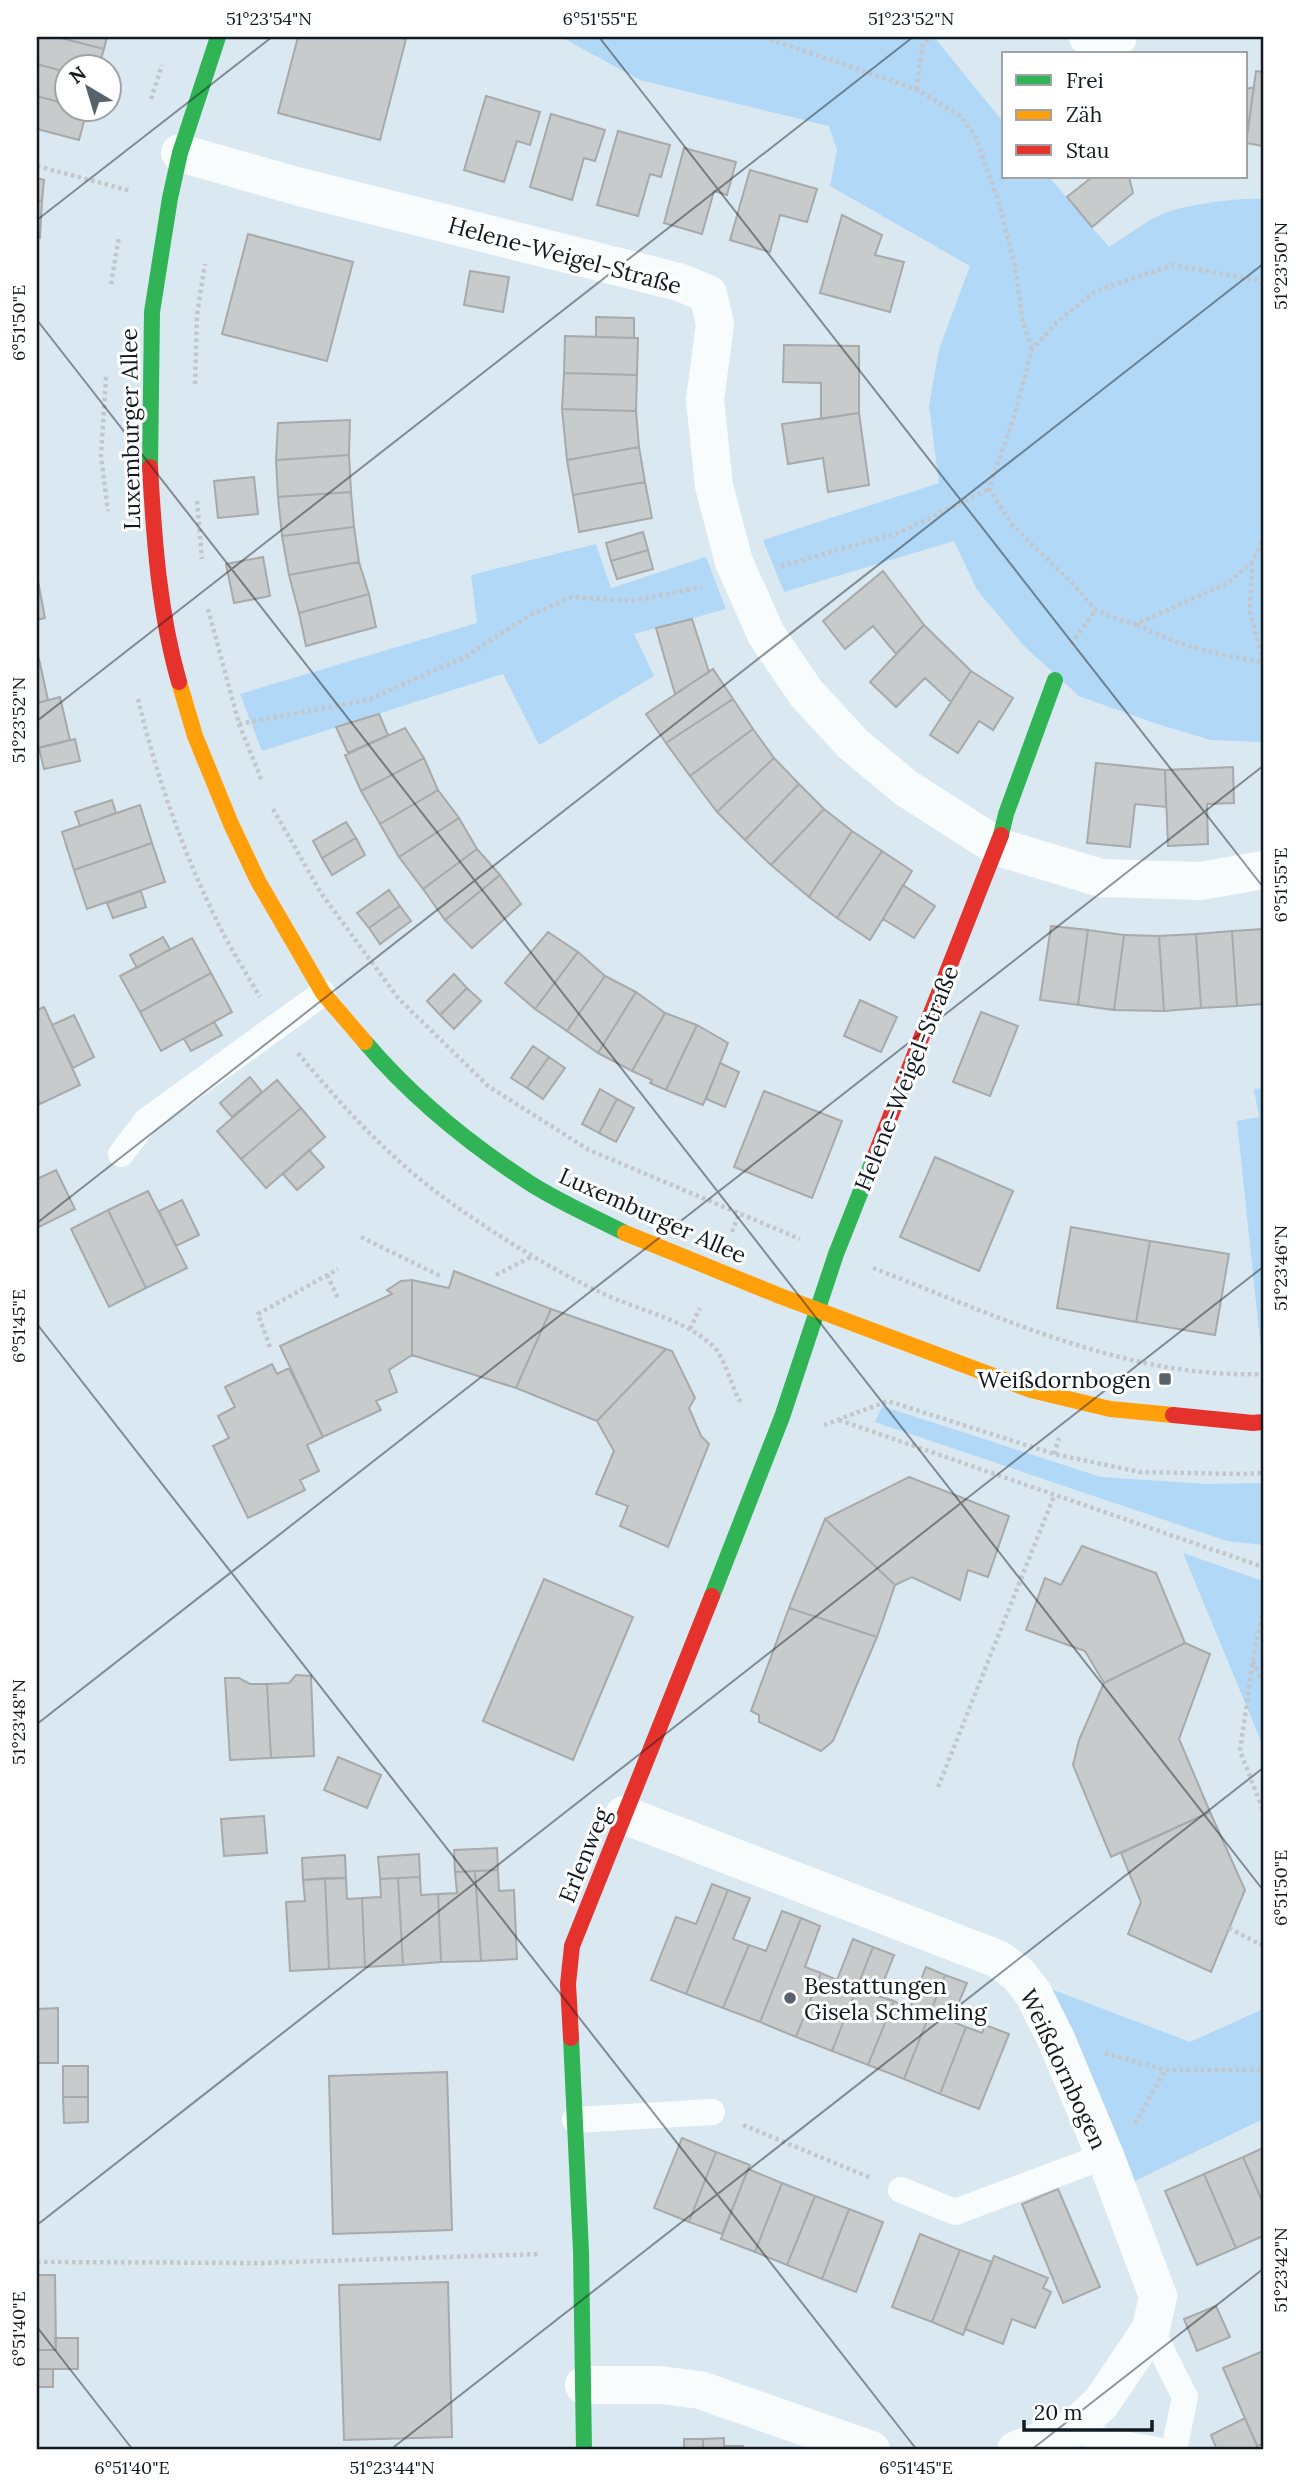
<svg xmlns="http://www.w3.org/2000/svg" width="1300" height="2487" viewBox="0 0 1300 2487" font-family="Lora,serif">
	<rect width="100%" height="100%" fill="#dae8f2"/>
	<path fill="#b1d8f6" d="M561,37H934L1004,123V177H1049L1109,247C1126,236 1142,224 1160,215C1180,205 1242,197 1263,199V742L1211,740L1154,723L1079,696L1024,646L977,590L954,541L784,592L763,540L939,483L929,406L939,349L970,266L830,186L837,150L829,126L640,80Z
		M596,544L611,588L706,557L726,609L634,634L654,676L539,745L503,674L262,751L240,694L477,623L471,575Z
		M1263,1088V1360H1262L1237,1121L1259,1117L1254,1089Z
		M882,1406L1101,1477L1206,1484L1263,1483V1545L1227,1541L875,1422Z
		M1183,1553L1263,1581V1746Z
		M1051,1989L1190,2042L1263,2009V2119L1133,2182Z"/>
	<path fill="#c8cbcb" stroke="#a7a9aa" stroke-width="2" d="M37,37H57L104,49L99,66H66V72L37,64Z
		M57,37H107L104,49Z
		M298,37H397L406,39L380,140L278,113Z
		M37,64L66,72V104L37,96Z
		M1256,71L1263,72V146L1246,143Z
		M1254,87L1246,143V144V89Z
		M37,96L66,104V108L87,110L79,140L37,129Z
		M486,96L540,112L530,145L517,141L504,182L464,170Z
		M551,114L605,130L595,161L584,158L572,200L530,187Z
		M618,131L670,145L661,177L650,174L638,216L597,205Z
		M684,148L736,162L727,195L714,191L702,234L664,223Z
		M750,170L817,189L807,222L780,215L770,252L730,240Z
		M1092,177H1129L1133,193L1092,227L1067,197Z
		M37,178L44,180L42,201L37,200Z
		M37,200L42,201L40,238L37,237Z
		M842,215L882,235L875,255L904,262L890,312L820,293Z
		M248,234L353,262L327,361L222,334Z
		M470,271L509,277L503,312L464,305Z
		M596,317L634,318V338L596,337Z
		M565,336L638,338L637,375L564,373Z
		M784,345L859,346V413L821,419V383L783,382Z
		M564,373L637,375L636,411L562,409Z
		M562,409L636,411L639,447L567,460Z
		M859,413L869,485L828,492L823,458L788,464L782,424Z
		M350,420L349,455L276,460L278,423Z
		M639,447L645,482L573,495L567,460Z
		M349,455L351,492L278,497L276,460Z
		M254,477L258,514L218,518L214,481Z
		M645,482L652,518L579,532L573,495Z
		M351,492L354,527L282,536L278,497Z
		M354,527L359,562L289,575L282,536Z
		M643,532L648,550L611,561L606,543Z
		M648,550L653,569L617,579L611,561Z
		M263,557L270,596L234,603L226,564Z
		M359,562L369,594L299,613L289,575Z
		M883,571L924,625L896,654L873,626L845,649L823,621Z
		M37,576L45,618L37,620Z
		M369,594L376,627L306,646L299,613Z
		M692,619L709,672L675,694L656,628Z
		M924,625L971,671L951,702L925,678L896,707L870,682Z
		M39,659L48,700L37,703V660Z
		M713,669L733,699L666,743L646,714Z
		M971,671L1013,698L993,730L979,721L958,753L930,735Z
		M60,697L70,740L37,748V703Z
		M733,699L753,729L690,776L666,743Z
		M379,714L388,735L348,753L336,727Z
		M405,728L424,758L361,791L345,755Z
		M753,729L774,758L717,812L690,776Z
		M75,739L80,761L44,769L39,748Z
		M424,758L438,790L380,824L361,791Z
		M774,758L799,784L745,840L717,812Z
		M1096,763L1165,770L1166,807L1135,804L1130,847L1087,843Z
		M1233,767L1234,803L1207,804L1208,844L1168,846L1165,770Z
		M799,784L824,809L771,865L745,840Z
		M438,790L459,818L399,857L380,824Z
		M112,800L116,813L80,826L75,812Z
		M140,805L152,843L74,870L62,832Z
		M824,809L852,831L809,897L771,865Z
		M459,818L477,849L423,889L399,857Z
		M346,822L356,838L322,858L313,841Z
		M852,831L882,851L837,918L809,897Z
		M356,838L365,855L332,875L322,858Z
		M152,843L165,882L87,909L74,870Z
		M477,849L500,875L445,920L423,889Z
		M882,851L912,871L870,940L837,918Z
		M500,875L521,904L472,948L445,920Z
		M903,885L935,906L914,938L883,919Z
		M389,890L400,906L369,928L357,913Z
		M141,891L146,907L113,918L107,903Z
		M400,906L411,921L380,944L369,928Z
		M1051,926L1088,930L1078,1005L1040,1000Z
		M1263,929V1004L1237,1006L1232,931Z
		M1088,930L1124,935L1114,1010L1078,1005Z
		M1232,931L1237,1006L1201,1008L1196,934Z
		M548,932L578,952L535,1009L505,983Z
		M1196,934L1201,1008L1164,1011L1159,936Z
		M1124,935L1159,936L1164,1011L1114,1010Z
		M163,937L170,949L137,968L130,955Z
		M192,938L211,973L140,1012L120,976Z
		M578,952L605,976L567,1031L535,1009Z
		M211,973L232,1012L161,1051L140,1012Z
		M454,974L467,988L440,1015L427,1001Z
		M605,976L636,992L598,1053L567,1031Z
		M467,988L481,1001L454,1029L440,1015Z
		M636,992L665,1013L632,1071L598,1053Z
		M860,1000L897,1017L881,1052L844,1036Z
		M44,1007L80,1085L40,1104L37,1098V1010Z
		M981,1012L1018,1026L990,1096L953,1082Z
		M665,1013L697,1025L666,1090L650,1083L652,1080L632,1071Z
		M74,1015L94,1057L73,1068L52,1025Z
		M214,1022L222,1035L191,1051L184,1039Z
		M697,1025L728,1043L703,1105L666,1090Z
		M533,1046L549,1057L527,1088L511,1078Z
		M549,1057L565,1068L543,1099L527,1088Z
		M720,1063L739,1072L725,1107L706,1099Z
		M250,1077L262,1092L232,1117L220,1103Z
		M277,1080L301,1108L241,1159L217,1131Z
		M600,1089L617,1099L599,1133L582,1124Z
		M764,1091L842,1121L812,1198L734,1167Z
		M617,1099L634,1108L616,1142L599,1133Z
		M301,1108L325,1137L266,1188L241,1159Z
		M309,1150L324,1167L297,1190L283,1174Z
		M935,1157L1013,1191L979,1271L900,1237Z
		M56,1170L75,1209L37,1228V1179Z
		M148,1191L187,1268L146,1288L108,1210Z
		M182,1200L199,1235L176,1246L159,1211Z
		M108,1210L146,1288L109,1307L71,1229Z
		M1071,1227L1150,1241L1136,1322L1057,1308Z
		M1150,1241L1229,1254L1215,1335L1136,1322Z
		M454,1271L551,1309L516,1388L412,1355V1280L449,1288Z
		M412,1280V1355L389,1370L397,1392L376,1401L381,1410L323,1437L280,1346L392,1294L387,1290L401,1281Z
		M551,1309L666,1349L597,1421L516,1388Z
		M666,1349L672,1351L695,1398L689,1408L701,1436L709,1444L668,1547L620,1526L628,1506L596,1494L614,1451L597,1421Z
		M272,1364L277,1374L289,1368L323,1437L307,1445L319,1471L300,1480L305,1490L248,1518L213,1446L229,1438L218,1416L235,1407L225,1387Z
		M909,1477L1009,1516L988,1577L968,1570L960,1600L912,1577L895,1585L825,1519Z
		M825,1519L895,1585L877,1637L789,1608Z
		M1082,1546L1156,1573L1185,1643L1104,1683L1085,1651L1026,1630L1045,1578L1061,1585Z
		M544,1579L633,1617L573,1760L483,1721Z
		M789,1608L877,1637L833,1741L821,1751L759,1722V1715L751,1711Z
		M1185,1643L1210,1654L1179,1739L1210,1812L1111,1857L1073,1765L1079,1740L1104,1683Z
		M296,1675L311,1676L314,1756L271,1758L267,1684L289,1683Z
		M225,1678H239L250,1684H267L271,1758L230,1760Z
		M338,1757L381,1775L367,1808L324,1790Z
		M1210,1812L1245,1890L1211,1972L1128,1934L1141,1902L1121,1853Z
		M264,1816L267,1853L224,1856L221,1819Z
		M497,1848L498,1870L455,1872L454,1850Z
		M419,1854L420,1877L380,1879L378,1857Z
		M345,1855L346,1878L303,1880L302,1858Z
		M498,1870L499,1891L514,1890L517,1959L481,1961L475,1871Z
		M475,1871L481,1961L441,1962L438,1894L457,1893L455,1872Z
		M420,1877L421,1895L438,1894L441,1962L403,1965L398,1878Z
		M325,1878H346L347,1899L362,1898L365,1967L329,1969Z
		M325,1878L329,1969L290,1971L286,1902L305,1901L303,1880Z
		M398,1878L403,1965L365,1967L362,1898L381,1897L380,1879Z
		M712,1884L728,1890L686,1994L651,1980L676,1917L696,1924Z
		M728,1890L750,1898L733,1939L749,1945L723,2008L686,1994Z
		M782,1911L801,1918L760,2022L723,2008L749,1945L766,1951Z
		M801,1918L820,1926L805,1967L821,1973L796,2037L760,2022Z
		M853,1939L873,1947L832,2051L796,2037L821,1973L837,1980Z
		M873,1947L894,1955L878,1996L894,2001L868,2065L832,2051Z
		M926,1967L945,1975L904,2079L868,2065L894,2001L910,2008Z
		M945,1975L967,1983L951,2021L966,2027L940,2094L904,2079Z
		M58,2008V2063H37V2009Z
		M985,2025L1009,2034L979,2109L940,2094L966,2027L982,2033Z
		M63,2066H88V2097H63Z
		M447,2072L452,2230L333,2234L329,2076Z
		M63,2097H88V2122L64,2123Z
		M682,2138L716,2152L689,2222L654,2208Z
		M1263,2148V2203L1243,2157Z
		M716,2152L750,2165L722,2234L689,2222Z
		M1243,2157L1263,2203V2236L1236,2248L1204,2174Z
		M748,2169L782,2183L755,2252L721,2239Z
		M1204,2174L1236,2248L1197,2265L1165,2191Z
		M782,2183L815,2196L787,2265L755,2252Z
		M1058,2189L1100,2287L1063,2303L1022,2204Z
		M815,2196L849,2209L822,2279L787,2265Z
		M849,2209L883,2222L856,2292L822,2279Z
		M920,2234L960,2250L932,2322L892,2307Z
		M960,2250L992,2262L963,2335L932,2322Z
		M994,2256L1048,2278L1043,2288L1051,2292L1035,2328L1012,2319L1003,2344L965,2329Z
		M37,2275H55L56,2350H37Z
		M448,2282L452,2437L344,2440L339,2285Z
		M1216,2306L1230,2337L1197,2351L1184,2319Z
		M55,2338H78V2369H37V2350H56Z
		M1263,2351V2444L1257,2446L1223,2368Z
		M37,2369H53V2387H37Z
		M1245,2418L1259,2450H1217L1211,2435Z
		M724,2438V2446H743V2450H703V2439Z
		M684,2439H703V2450H661V2448H684Z"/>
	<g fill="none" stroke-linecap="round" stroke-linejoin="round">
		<path stroke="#c3c7cb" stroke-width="4.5" stroke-dasharray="3.5 3.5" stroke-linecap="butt" d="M763,37L916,89L960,116L975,135L998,200L1015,266L1022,318L1032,350
			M916,89L923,44L931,37
			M151,99L162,65
			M37,166L131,191
			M111,284L119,237
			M1263,284L1257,280L1173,265L1095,291L1056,323L1032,350L1013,420L989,489L1013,526L1072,583L1096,610L1123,621L1136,624L1228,583L1252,562L1263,540
			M106,377L101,456L108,511
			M195,384L197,315L205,264
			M197,501L202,559
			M1252,562L1250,612L1263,662
			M781,566L899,533L989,489
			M208,609L239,724L262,781
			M1137,624C1182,648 1213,653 1262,662
			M1071,644L1096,610
			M138,699C156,774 181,847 215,917C228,945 245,971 260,997
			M239,724L368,700L465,657L528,616L572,597L632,601L702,587
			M273,809L321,893L398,998L488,1086L589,1150L800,1239
			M298,1053C344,1109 394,1163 454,1205C501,1238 552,1270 604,1294C640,1311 685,1319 714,1347C724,1357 732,1386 739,1400L744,1402
			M732,1232L740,1212
			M361,1237L440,1276
			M873,1268C998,1316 1127,1379 1263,1374
			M327,1275L338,1298
			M496,1275L533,1256
			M690,1329L700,1308
			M270,1347L258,1314L338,1269
			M839,1420L1263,1567
			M824,1425L888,1401L1054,1454L1140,1472L1242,1474L1263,1473
			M1054,1454L1059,1438
			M1263,1609L1253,1660L1240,1751L1263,1810
			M1253,1661L1263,1683
			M938,1787L1054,1496
			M1229,1928L1261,1945L1263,1938
			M1105,2053L1165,2070H1263
			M1135,2124L1165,2070
			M743,2125L871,2178
			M37,2262L262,2263L540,2254"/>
		<path stroke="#f9fcfd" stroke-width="26" d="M121,1154L146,1121L323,993
			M575,2120L712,2112
			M901,2190L955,2212L1105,2156
			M1151,2329L1185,2397L1174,2450
			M1074,2428L1101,2440L1157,2450"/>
		<path stroke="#f9fcfd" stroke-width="38" d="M1088,37L1109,40L1118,37
			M180,153L300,187L679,282L708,294L715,324L705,400L714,486L734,562L766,634L806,693L853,744L906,788L998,847L1101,878L1201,881L1263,870
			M624,1815L998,1959L1018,1974L1033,1993L1056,2039L1105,2156L1158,2296L1151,2329L1101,2403L1074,2428L1016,2450
			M584,2385H660L700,2390L871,2450"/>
		<path stroke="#30b455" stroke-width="16" d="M150,467L152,312L170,198L180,153L218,37
			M1001,835L1006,814L1055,680
			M365,1042C410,1095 467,1142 525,1180C556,1201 592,1216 625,1233
			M712,1596L782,1417L836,1254L874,1158
			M571,2038L581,2252L584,2450"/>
		<path stroke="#ff9f0a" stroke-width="16" d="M179,682L195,736L231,824L258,881L323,993L365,1042
			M625,1233L780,1296L1031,1390L1110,1409L1173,1415"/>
		<path stroke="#e5322d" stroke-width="16" d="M150,467C154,539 159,612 179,682
			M874,1158L1001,835
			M1173,1415L1253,1423L1263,1422
			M571,2038L568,1984L572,1946L712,1596"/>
	</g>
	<path fill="none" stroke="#121a21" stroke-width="2" stroke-opacity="0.45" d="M599,37L1263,887M37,220L272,37M37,320L1263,1890M37,721L913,37M37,1223L1263,264M37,1324L917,2450M37,1724L1263,766M37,2225L1263,1267M37,2327L133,2450M390,2450L1263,1768M1031,2450L1263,2269"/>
	<g fill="#58626a" stroke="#fff" stroke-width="2.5">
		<rect x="1158" y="1372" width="14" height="14" rx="3.5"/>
		<circle cx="790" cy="1998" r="7"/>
	</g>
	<g text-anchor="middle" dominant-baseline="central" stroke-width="6" stroke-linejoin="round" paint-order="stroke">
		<g font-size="23" fill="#121a21" stroke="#fff">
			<text transform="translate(565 255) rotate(15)">Helene-Weigel-Straße</text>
			<text transform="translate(130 429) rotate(-91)">Luxemburger Allee</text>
			<text transform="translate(906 1078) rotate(-68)">Helene-Weigel-Straße</text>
			<text transform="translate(653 1215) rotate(24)">Luxemburger Allee</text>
			<text transform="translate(584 1855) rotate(-68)">Erlenweg</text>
			<text transform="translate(1064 2069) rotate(65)">Weißdornbogen</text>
		</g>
		<g font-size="23" fill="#121a21" stroke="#fff" text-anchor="end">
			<text x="1151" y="1379">Weißdornbogen</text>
			<text x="804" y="1985" text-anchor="start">Bestattungen<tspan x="804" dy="26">Gisela Schmeling</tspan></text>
		</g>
	</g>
	<rect width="1300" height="2487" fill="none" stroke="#ffffff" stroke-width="77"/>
	<rect x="1002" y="52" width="245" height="126" fill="#ffffff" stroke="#a0a3a6" stroke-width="2"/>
	<rect x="1016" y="75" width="35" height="10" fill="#30b455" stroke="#a0a3a6" stroke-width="2"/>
	<text x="1066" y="88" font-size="21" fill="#121a21">Frei</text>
	<rect x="1016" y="110" width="35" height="10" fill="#ff9f0a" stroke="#a0a3a6" stroke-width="2"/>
	<text x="1066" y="122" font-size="21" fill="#121a21">Zäh</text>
	<rect x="1016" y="145" width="35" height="10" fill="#e5322d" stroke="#a0a3a6" stroke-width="2"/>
	<text x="1066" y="158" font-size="21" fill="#121a21">Stau</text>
	<g transform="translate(88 88) rotate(322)"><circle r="33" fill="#ffffff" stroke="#a0a3a6" stroke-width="2"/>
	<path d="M0-5L12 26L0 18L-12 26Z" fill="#58626a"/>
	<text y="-10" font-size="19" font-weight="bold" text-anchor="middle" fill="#121a21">N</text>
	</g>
	<path d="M1024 2420v10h128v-10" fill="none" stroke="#121a21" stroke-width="3.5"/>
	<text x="1034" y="2420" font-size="21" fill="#121a21" stroke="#ffffff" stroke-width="5" paint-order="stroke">20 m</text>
	<rect x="38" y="38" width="1224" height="2410" fill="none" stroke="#121a21" stroke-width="2.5"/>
	<g font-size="18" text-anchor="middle" fill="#121a21">
		<text x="269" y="25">51°23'54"N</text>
		<text x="600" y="25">6°51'55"E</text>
		<text x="911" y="25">51°23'52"N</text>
		<text transform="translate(1281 266) rotate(-90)" y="6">51°23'50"N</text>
		<text transform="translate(19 323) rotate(-90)" y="6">6°51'50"E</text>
		<text transform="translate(19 720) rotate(-90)" y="6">51°23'52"N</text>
		<text transform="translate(1281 885) rotate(-90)" y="6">6°51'55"E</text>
		<text transform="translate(1281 1268) rotate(-90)" y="6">51°23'46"N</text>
		<text transform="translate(19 1326) rotate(-90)" y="6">6°51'45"E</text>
		<text transform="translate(19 1722) rotate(-90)" y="6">51°23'48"N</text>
		<text transform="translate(1281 1888) rotate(-90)" y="6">6°51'50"E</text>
		<text transform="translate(1281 2270) rotate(-90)" y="6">51°23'42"N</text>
		<text transform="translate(19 2329) rotate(-90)" y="6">6°51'40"E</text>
		<text x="132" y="2474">6°51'40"E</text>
		<text x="392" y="2474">51°23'44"N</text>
		<text x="916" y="2474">6°51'45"E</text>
	</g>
</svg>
